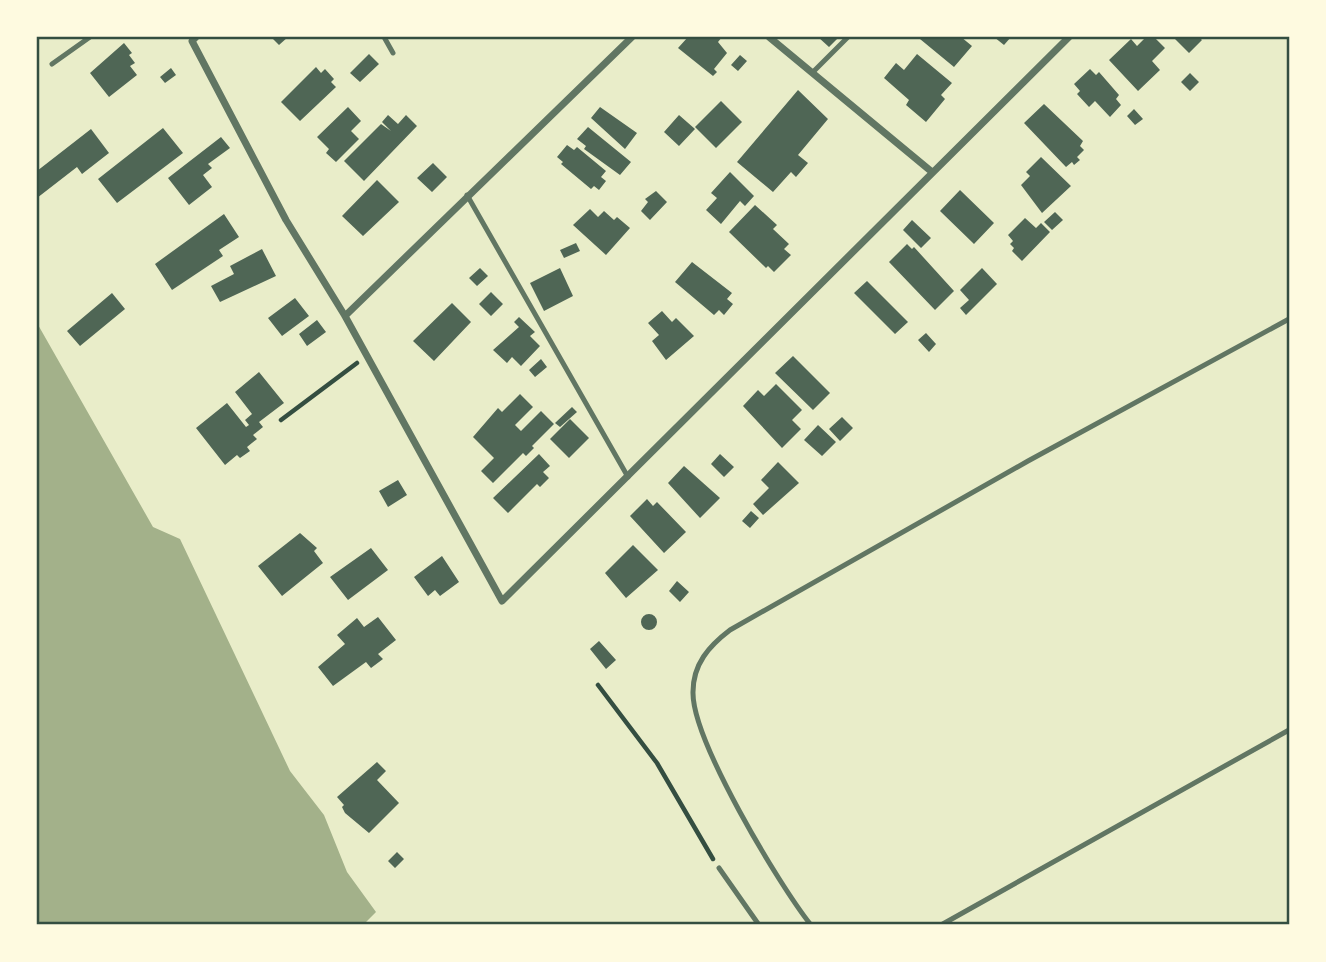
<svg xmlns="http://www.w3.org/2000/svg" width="1326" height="962" viewBox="0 0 1326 962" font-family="'Varela Round',sans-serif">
	<rect width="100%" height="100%" fill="#e9edc9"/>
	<path fill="#a3b18a" d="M37,323L153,527L180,539L290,771L324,815L347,872L376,912L363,925H37Z"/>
	<path fill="#4f6655" d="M271,37H288L279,45Z
		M688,37H722L718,42L727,53L714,69L717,72L713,76L678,48Z
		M818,37H839L829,47Z
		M922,37H961L972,46L954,67L920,39Z
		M994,37H1011L1004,45Z
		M1146,37H1154L1165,48L1152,61L1160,70L1138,91L1109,60L1131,39L1137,46Z
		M1173,37H1199L1202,40L1189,53Z
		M124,43L132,53L129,55L135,63L130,66L137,75L109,97L90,73Z
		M369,54L379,64L360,82L350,73Z
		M917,54L952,83L941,95L945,99L926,122L906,105L909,100L884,78L896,63L904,70Z
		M740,55L747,61L738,71L731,65Z
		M316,67L321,73L325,69L334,79L331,82L336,87L300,121L281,102Z
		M171,68L176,75L165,83L160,77Z
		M1090,69L1096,75L1099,72L1119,95L1116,99L1121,105L1110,117L1095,101L1089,107L1077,94L1080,91L1074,84Z
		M1190,73L1199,82L1190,91L1181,82Z
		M798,90L828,119L798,155L808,163L796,177L791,172L773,192L737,162Z
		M721,101L742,122L716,148L695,127Z
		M1044,104L1083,141L1080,146L1084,150L1077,157L1080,160L1074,165L1072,162L1066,167L1024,123Z
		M348,107L361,121L351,131L359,139L336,162L326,153L329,149L317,137Z
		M600,107L637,133L625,149L591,118Z
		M1134,109L1143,119L1135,125L1127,116Z
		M388,115L398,124L406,115L417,126L364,181L344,161L381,124L391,131L382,122Z
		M679,115L695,129L679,146L664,132Z
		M588,127L631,162L620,175L584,149L586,146L577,139Z
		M163,128L183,153L117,203L98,179Z
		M91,129L109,153L82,174L77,167L37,198V171Z
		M221,137L230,148L208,164L212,168L203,175L212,187L189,205L168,178Z
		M567,145L574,150L577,147L606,171L601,177L606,181L599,190L594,186L591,189L561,164L563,162L557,157Z
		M1041,157L1071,186L1042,213L1021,185L1030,176L1026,172Z
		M433,163L447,177L432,192L417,178Z
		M730,172L754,196L745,206L740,201L721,224L706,210L717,198L711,193Z
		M377,180L399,202L363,236L342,216Z
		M960,190L994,223L974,244L940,211Z
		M656,191L667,202L650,220L641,211L648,202L645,199Z
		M755,205L777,225L773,229L789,244L784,249L791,255L774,272L768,266L766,268L729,232Z
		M590,209L598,217L604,211L614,220L617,217L630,228L606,255L573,225Z
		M1055,212L1063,220L1052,230L1044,222Z
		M224,214L239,237L219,250L223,256L172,290L155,264Z
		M1025,218L1036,228L1041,223L1050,232L1022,261L1012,251L1014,248L1010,244L1013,241L1008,235Z
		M912,220L931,238L921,248L903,230Z
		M576,243L580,251L564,258L560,250Z
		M907,244L912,249L914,247L954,291L935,310L889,262Z
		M262,249L276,276L220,302L211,286L234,274L230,266Z
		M692,262L732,293L727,299L733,304L724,315L719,310L714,315L675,282Z
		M480,268L488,276L477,286L469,278Z
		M560,268L573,296L544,311L530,283Z
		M982,268L997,284L966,315L960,308L969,300L960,290Z
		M867,281L908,322L895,334L854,293Z
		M491,292L503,304L491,316L479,304Z
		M112,293L125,309L80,346L67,331Z
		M295,298L309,316L282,336L268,318Z
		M452,303L471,322L434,361L413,341Z
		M662,311L672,322L676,318L694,336L666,360L652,341L659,335L648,323Z
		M519,317L535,332L530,336L540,346L521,366L512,357L507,363L493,350L519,327L514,322Z
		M317,320L326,332L307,346L299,334Z
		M926,333L936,344L929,352L918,340Z
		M793,356L830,393L813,410L775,373Z
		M541,359L547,367L535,377L529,370Z
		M259,372L284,403L259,422L263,427L253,435L257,439L247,447L250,451L240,458L237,455L225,465L196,428L227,403L246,427L249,425L245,420L252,414L235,392Z
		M776,384L802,410L792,420L801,429L782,448L743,406L758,390L764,396Z
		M520,394L533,407L515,425L521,431L541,411L554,424L532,446L534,448L526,456L523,453L493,483L481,471L494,458L473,437L498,408L502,412Z
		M572,407L577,412L560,427L555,423Z
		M842,417L853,428L840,441L829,429Z
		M570,419L589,438L569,458L550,439Z
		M818,425L836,442L822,456L804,440Z
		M539,454L550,466L543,472L549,478L540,487L537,484L508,513L493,498Z
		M720,454L734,467L724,477L711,464Z
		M778,462L799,483L763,515L753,504L769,488L761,480Z
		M684,466L720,498L700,518L668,483Z
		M398,480L407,495L388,507L379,491Z
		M647,499L653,506L657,502L686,532L664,553L630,516Z
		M751,511L759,518L750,528L742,521Z
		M300,533L317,548L314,551L323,563L282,596L258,566Z
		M633,545L658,570L626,598L605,573Z
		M371,548L388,570L348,600L330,577Z
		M442,556L459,582L440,596L435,590L428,596L414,577Z
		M677,581L689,592L680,602L669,591Z
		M641 622a8 8 0 1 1 16 0a8 8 0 1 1-16 0Z
		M378,617L396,640L378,654L383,659L371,668L366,662L333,686L318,667L345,644L337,635L357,618L364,627Z
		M599,641L616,660L606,669L590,649Z
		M377,762L386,771L377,780L399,803L369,833L345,813L342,807L344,805L337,797Z
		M397,852L404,859L395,868L388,861Z"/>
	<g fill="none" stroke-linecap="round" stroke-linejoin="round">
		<path stroke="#344e41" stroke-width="4.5" d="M281,420L357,363
			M598,685L657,763L713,859"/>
		<path stroke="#617663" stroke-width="5" d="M384,37L393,53
			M52,64L90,37
			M813,72L848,37
			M467,195L628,477
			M719,868L759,925
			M811,925C779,885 692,740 693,692C693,664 709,646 730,630L1028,461L1289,319
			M941,925L1289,730"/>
		<path stroke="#617663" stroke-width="7" d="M196,37L192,41L286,220L345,316L502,601L1069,37
			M769,37L932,172
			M345,316L632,37"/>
	</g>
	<rect width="1326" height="962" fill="none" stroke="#fefae0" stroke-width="77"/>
	<rect x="38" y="38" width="1250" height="885" fill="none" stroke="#344e41" stroke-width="2.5"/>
</svg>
